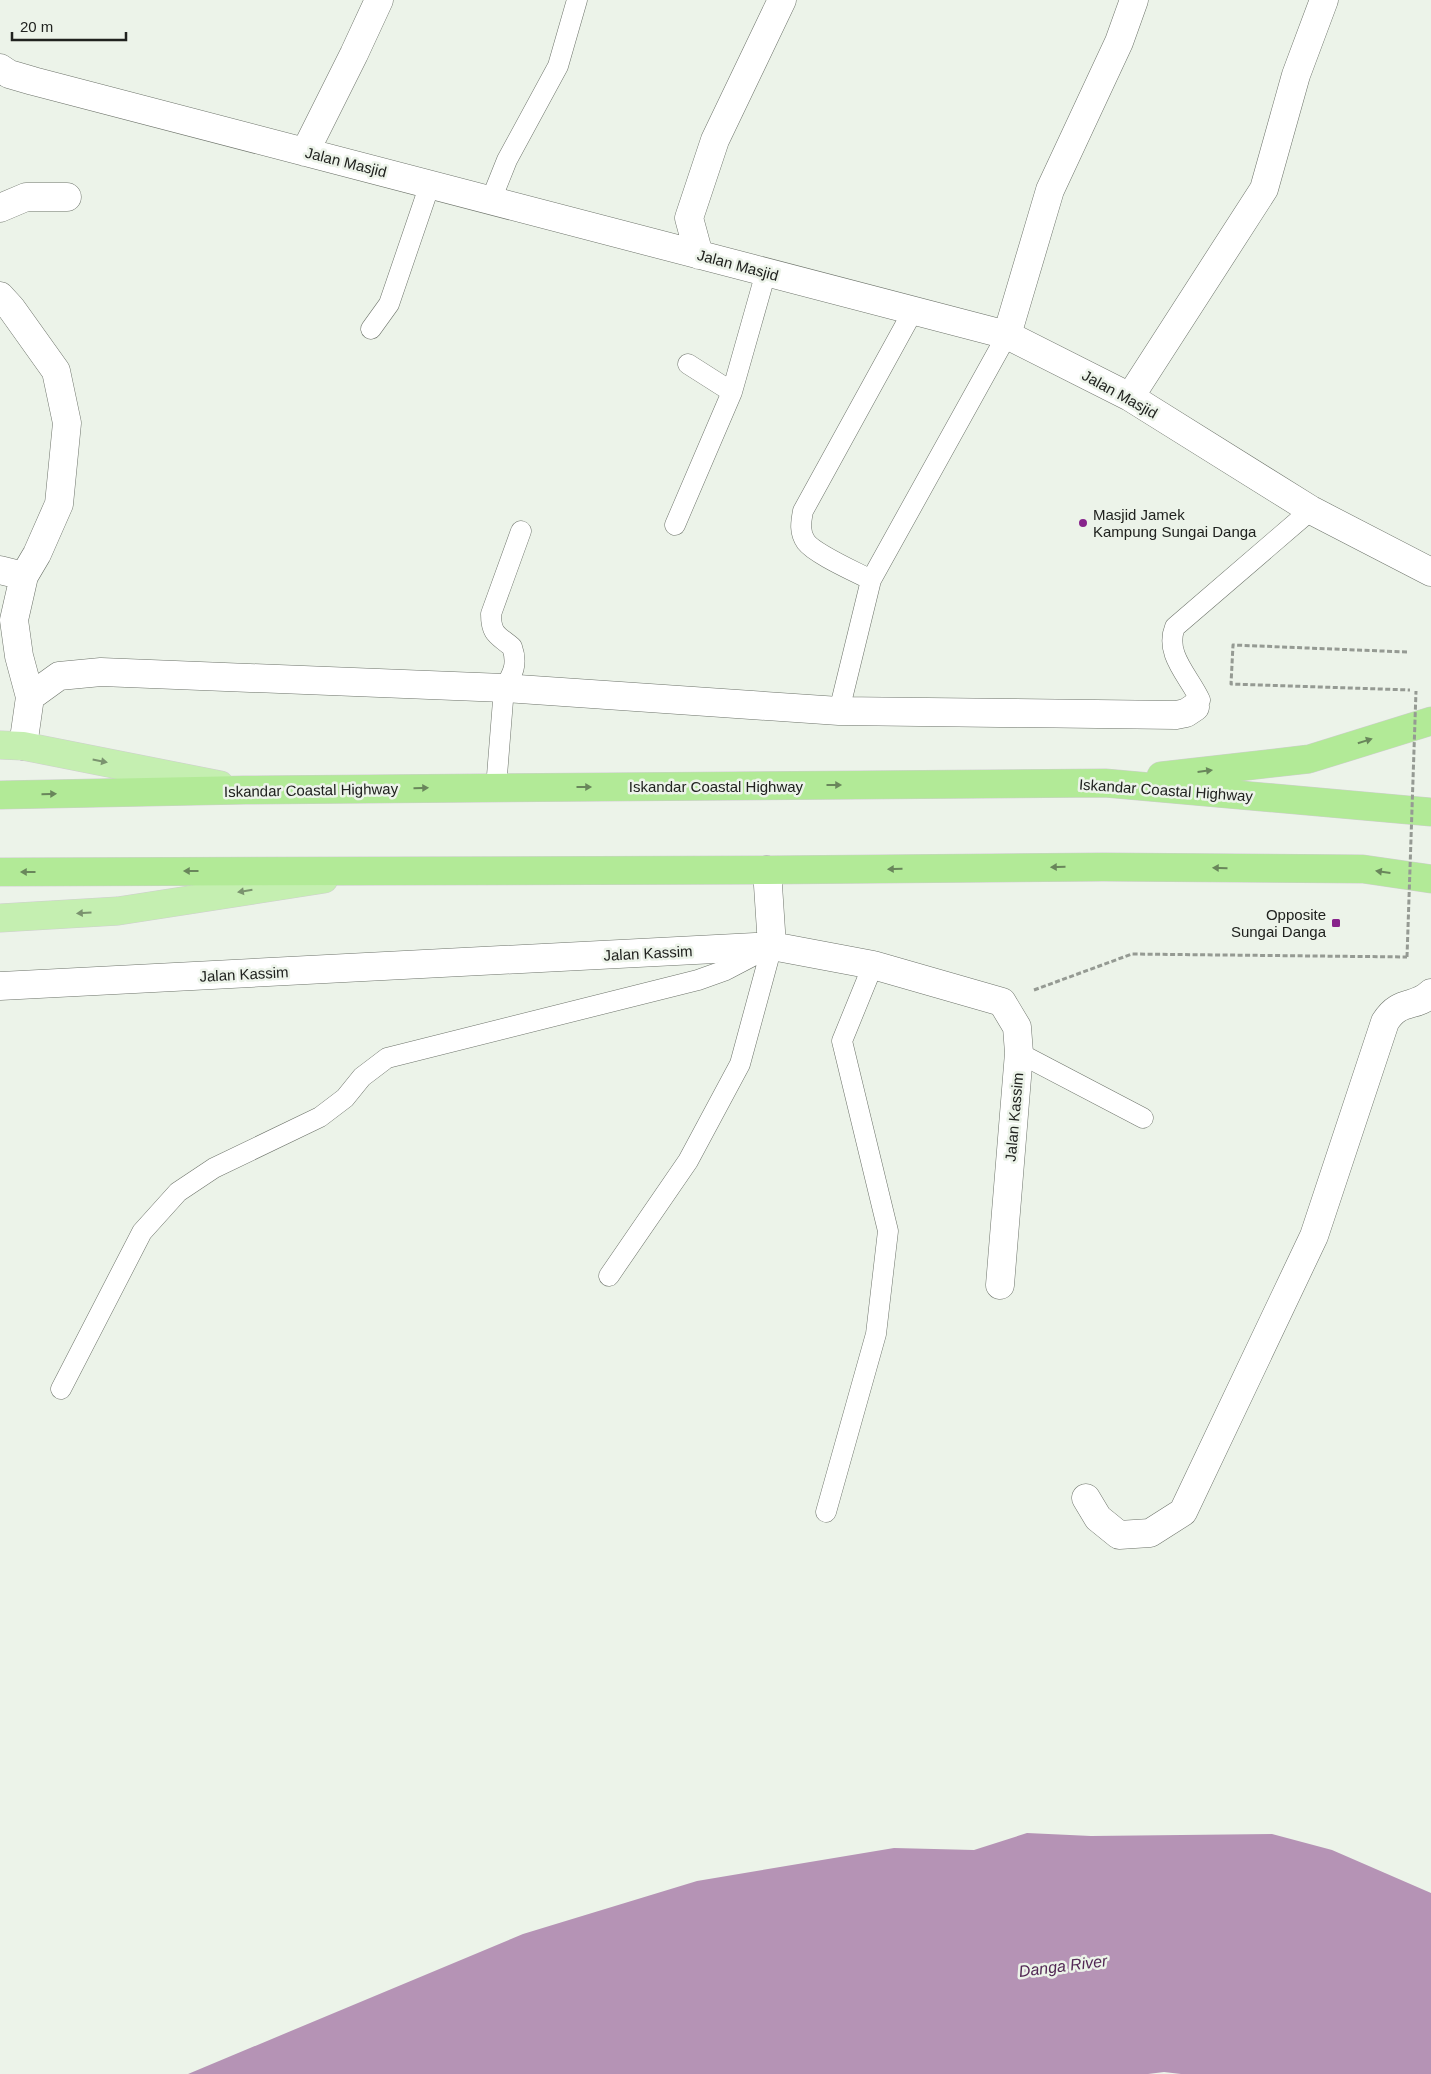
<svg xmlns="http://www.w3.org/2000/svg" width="1431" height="2074" viewBox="0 0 1431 2074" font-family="Helvetica,sans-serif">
	<rect width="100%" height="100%" fill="#ecf3e9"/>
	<path fill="#b593b5" d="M1027,1833L1091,1836L1272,1834L1332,1850L1431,1893V2074H1181L1164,2072L1148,2074H188L523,1934L697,1881L894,1848L974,1850Z"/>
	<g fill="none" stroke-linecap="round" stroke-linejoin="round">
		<defs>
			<path id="service" d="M491,200L507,160L558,66L577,0
				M371,329L389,304L430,184
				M688,364L732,392
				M675,525L732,392L766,272
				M871,580C856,572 815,554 806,542C799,532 801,522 803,511L913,311
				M1195,707L1200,700C1189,676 1164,654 1175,627L1311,510
				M839,711L871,580L1007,335
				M496,788L504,688C513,674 518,664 512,647C498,635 491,635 491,614L521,531
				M1019,1053L1143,1118
				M609,1276L688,1161L740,1064L772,946
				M61,1389L142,1232L178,1192L214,1168L320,1117L345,1098L362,1077L387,1058L698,980L726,970L766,949
				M826,1512L876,1334L888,1231L842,1041L873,965"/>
			<path id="minor" d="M0,68L9,74L33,81L1007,335L1130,397L1311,510L1431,572
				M305,152L354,54L379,0
				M0,208L26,197H67
				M699,255L689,218L715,140L782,0
				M0,296L11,308L56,371L67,423L59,504L37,554L24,576L14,620L19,656L30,697
				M1007,335L1050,190L1119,42L1134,0
				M1130,397L1264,189L1296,75L1324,0
				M0,570L24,576
				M23,746L30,697L59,676L101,672L504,688L839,711L1176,715L1186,713L1195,707
				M767,870L772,946
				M0,986L772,946L873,965L1002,1002L1017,1027L1019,1053L1000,1285
				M1086,1498L1098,1518L1119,1535L1150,1533L1183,1512L1314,1236L1385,1022C1400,998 1415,1009 1431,993"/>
			<path id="primary" d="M0,745L23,746L220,785
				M0,918L118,911L324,879"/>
			<path id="trunk" d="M1161,776L1309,759L1431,721
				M0,795L245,790L1105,783L1431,812
				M0,872L767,870L1103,867L1363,869L1431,879"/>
		</defs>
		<use href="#service" stroke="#6d736a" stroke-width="21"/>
		<use href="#minor" stroke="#6d736a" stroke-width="29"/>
		<use href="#primary" stroke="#cecece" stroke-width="29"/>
		<use href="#trunk" stroke="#cecece" stroke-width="29"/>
		<path stroke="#959a93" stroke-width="3" stroke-dasharray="5 2.5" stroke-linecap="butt" d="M1407,652L1233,645L1231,684L1410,690
			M1034,990L1132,954L1407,957"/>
		<use href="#service" stroke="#fff" stroke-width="20"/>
		<use href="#minor" stroke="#fff" stroke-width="28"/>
		<use href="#primary" stroke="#c5efb1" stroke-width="28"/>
		<use href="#trunk" stroke="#b2ea97" stroke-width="28"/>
		<path stroke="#959a93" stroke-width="3" stroke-dasharray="5 2.5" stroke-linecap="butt" d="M1407,957L1416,691"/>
	</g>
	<defs><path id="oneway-solid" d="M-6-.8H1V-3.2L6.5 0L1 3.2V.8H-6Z" transform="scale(1.25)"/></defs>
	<g fill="#69865b">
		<use href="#oneway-solid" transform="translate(1365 741) rotate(-17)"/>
		<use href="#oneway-solid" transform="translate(1205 771) rotate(-7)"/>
		<use href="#oneway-solid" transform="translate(834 785)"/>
		<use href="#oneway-solid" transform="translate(584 787)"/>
		<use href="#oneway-solid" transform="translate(421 788) rotate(-1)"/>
		<use href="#oneway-solid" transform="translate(49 794) rotate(-1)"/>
		<use href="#oneway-solid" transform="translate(1058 867) rotate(179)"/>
		<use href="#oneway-solid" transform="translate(1220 868) rotate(-179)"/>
		<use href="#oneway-solid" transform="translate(895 869) rotate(179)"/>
		<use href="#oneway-solid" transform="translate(191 871) rotate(180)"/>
		<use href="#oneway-solid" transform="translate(28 872) rotate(180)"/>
		<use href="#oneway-solid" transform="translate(1383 872) rotate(-172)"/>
	</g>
	<g fill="#7b936f">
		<use href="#oneway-solid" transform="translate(100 761) rotate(11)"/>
		<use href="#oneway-solid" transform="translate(245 891) rotate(171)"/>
		<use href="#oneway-solid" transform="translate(84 913) rotate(177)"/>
	</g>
	<g fill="#87238b" stroke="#ecf3e9" stroke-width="2">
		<circle cx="1083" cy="523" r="5"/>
		<rect x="1331" y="918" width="10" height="10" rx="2.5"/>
	</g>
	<g text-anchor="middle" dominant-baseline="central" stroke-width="5" stroke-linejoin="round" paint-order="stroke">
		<g font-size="15" fill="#20221f" stroke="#ecf3e9">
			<text transform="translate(346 162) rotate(14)">Jalan Masjid</text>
			<text transform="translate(738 265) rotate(15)">Jalan Masjid</text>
			<text transform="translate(1120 394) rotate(29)">Jalan Masjid</text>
			<text x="716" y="786">Iskandar Coastal Highway</text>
			<text transform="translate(311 790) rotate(-1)">Iskandar Coastal Highway</text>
			<text transform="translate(1166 790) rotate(4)">Iskandar Coastal Highway</text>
			<text transform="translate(648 953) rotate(-3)">Jalan Kassim</text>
			<text transform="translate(244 974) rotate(-3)">Jalan Kassim</text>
			<text transform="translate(1014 1117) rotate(-85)">Jalan Kassim</text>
		</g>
		<g font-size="15" fill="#20221f" stroke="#ecf3e9" text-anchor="start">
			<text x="1093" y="514">Masjid Jamek<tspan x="1093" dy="17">Kampung Sungai Danga</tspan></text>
			<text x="1326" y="914" text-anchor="end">Opposite<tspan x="1326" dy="17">Sungai Danga</tspan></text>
		</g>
		<g font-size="16" font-style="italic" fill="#522754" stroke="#ecf3e9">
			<text transform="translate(1063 1966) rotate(-7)">Danga River</text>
		</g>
	</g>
	<path d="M12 32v8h114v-8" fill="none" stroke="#20221f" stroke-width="2.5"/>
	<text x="20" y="32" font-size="15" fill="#20221f" stroke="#ecf3e9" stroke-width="4" paint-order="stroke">20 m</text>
</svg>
